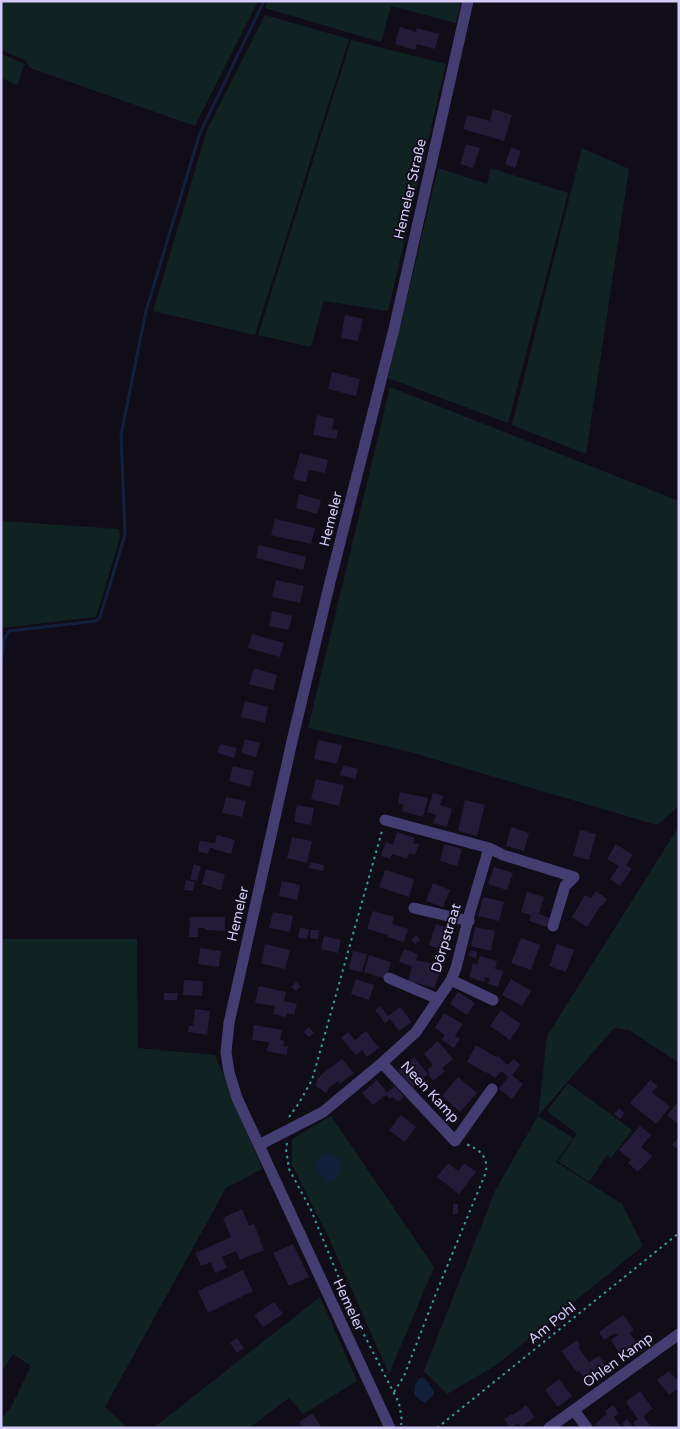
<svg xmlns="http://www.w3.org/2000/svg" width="680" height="1429" viewBox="0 0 680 1429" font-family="'Varela Round',sans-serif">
	<rect width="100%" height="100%" fill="#100d19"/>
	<path fill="#122" d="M1,1H258L195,126L30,68L25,60L1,50Z
		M268,1H461L456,23L391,6L381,42L265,8Z
		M265,15L349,39L255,335L153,311L207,130Z
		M351,40L446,64L388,311L324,301L311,347L258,335Z
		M1,54L25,64L17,85L1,78Z
		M582,148L629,169L586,454L512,425Z
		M438,168L487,184L491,168L568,193L508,423L388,378Z
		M390,387L679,501V806L657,825L403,750L308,728Z
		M1,521L119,529L120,537L96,617L1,628Z
		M679,826V1063L629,1030L614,1028L538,1116L573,1138L556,1162L622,1204L643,1246L495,1366L447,1394L424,1371L495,1191L538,1116L547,1036Z
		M1,939H137L138,1048L215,1055L262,1169L226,1188L105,1407L127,1428H1V1419L11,1407L31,1366L13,1354L1,1373Z
		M568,1083L632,1130L611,1158L607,1155L589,1182L558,1161L577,1134L547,1111Z
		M331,1116L434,1267L389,1374L329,1238L292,1165V1139Z
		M320,1297L357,1381L303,1414L289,1398L249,1428H153Z"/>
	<path fill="#12203c" d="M328,1154L338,1158L342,1166L337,1178L328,1183L318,1172L316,1164L320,1158Z
		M422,1377C428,1381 431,1386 434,1393L431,1398L425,1403L417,1398L414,1393L415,1384Z"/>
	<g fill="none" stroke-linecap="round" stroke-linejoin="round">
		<path stroke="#12203c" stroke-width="3" d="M1,663L4,639L9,631L96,621L100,617L125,535L121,435L146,311L200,133L264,1"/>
	</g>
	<path fill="#231b38" d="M400,27L416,32L417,28L439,34L435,49L417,44L415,50L395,44Z
		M493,109L512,115L504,141L463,129L467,115L490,121Z
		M466,144L480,148L473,168L460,164Z
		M511,147L521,151L515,168L505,164Z
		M345,315L363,319L358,341L341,338Z
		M332,372L360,379L356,396L328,389Z
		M317,415L334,419L332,429L338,430L336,439L313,435Z
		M300,453L328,460L325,473L309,470L306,482L293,479Z
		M299,494L321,500L317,514L296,508Z
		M275,519L315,528L311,544L271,535Z
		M259,545L306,557L303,570L256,558Z
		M276,580L304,586L300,603L272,597Z
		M272,611L292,616L289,630L269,626Z
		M252,634L284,643L280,657L248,648Z
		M254,668L277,675L273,690L249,684Z
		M245,701L268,707L265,723L241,717Z
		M245,739L260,743L256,757L241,753Z
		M318,740L342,745L337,764L314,759Z
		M220,744L237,748L234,758L217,753Z
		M343,765L358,769L355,779L340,775Z
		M233,766L254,771L250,787L229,781Z
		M316,779L344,785L339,806L311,799Z
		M400,792L428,798L423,817L402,811L404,805L398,803Z
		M433,793L443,796L440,805L452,809L447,827L433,823L436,815L427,812Z
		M226,797L246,801L242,817L222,813Z
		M465,800L485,805L477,836L458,831Z
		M297,805L314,808L311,825L294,822Z
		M511,827L529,833L524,851L506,846Z
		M580,830L596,834L589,860L573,856Z
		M397,832L415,838L413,843L419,844L415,855L409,853L407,859L392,854L390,859L381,856L386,842L393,845Z
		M217,835L235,840L231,854L213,849L214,848H210L208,854L198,851L200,841L215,843Z
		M292,837L312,841L307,863L287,858Z
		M444,844L462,849L457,866L440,861Z
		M616,844L633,855L626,865L632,869L620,886L610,879L619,866L607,859Z
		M310,862L324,865L323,871L308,868Z
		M194,864L201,866L197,881L190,879Z
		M494,867L513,873L507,890L488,884Z
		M206,869L225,874L221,890L202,884Z
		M385,870L414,879L409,897L379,887Z
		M186,880L195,882L193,891L184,890Z
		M282,881L300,885L297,900L279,896Z
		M433,883L450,890L443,907L426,901Z
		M596,891L607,899L602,906L601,905L587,927L572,917L585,895L591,898Z
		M527,892L544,897L539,914L550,918L547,927L529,921L531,915L521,912Z
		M483,897L504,902L499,921L478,916Z
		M373,911L394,917L392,924L408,929L404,942L387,937L388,935L367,929Z
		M273,912L293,916L290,932L269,928Z
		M190,917H225V931L205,930V928H198V937H189Z
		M436,924L452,929L445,951L429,945Z
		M475,927L495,931L491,951L471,946Z
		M300,928L309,929L307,939L298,938Z
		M311,930H319L318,939L310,938Z
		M416,935L420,940L415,944L411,940Z
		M324,936L341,940L338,953L321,949Z
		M521,938L540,945L531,970L511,963Z
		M265,944L290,950L285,969L261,963Z
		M557,944L574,950L566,972L549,966Z
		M200,948L221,951L219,967L198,964Z
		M404,949L418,954L416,960L441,966L435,988L408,981L412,966L399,962Z
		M470,950L477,952L476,958L469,956Z
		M353,951L367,954L362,972L349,969Z
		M369,955L391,962L386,979L364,972Z
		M480,956L497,961L495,969L503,971L498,987L488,984L490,979L485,977L484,982L469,977L473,963L477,965Z
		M356,979L374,985L369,1000L351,994Z
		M511,979L531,991L522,1006L502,995Z
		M184,980L203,981L202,996L183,995Z
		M296,982L301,986L296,991L291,987Z
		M259,986L286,992L284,1001L297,1004L294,1015L287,1013L286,1017L273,1014L275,1006L255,1003Z
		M458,992L475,1003L467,1015L450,1004Z
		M164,993H178L177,1000H164Z
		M380,1006L388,1016L400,1007L412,1022L399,1031L390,1019L385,1023L375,1010Z
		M195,1009L210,1011L207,1035L188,1032L189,1026H193Z
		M501,1010L521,1024L510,1040L490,1026Z
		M444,1013L463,1024L455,1036L460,1039L454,1048L442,1040L445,1035L435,1028Z
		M254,1025L282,1030L280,1040L284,1041L283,1046H288L287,1055L267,1051L269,1042L252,1040Z
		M309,1027L314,1033L309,1037L303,1032Z
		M366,1031L379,1048L367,1057L362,1050L356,1055L341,1038L348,1032L355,1040Z
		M438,1041L453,1059L442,1068L445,1071L433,1081L428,1074L430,1073L427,1070L433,1065L424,1054Z
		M476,1045L496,1057L498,1056L507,1065L514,1059L520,1065L512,1075L523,1084L512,1099L499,1089L508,1077L502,1071L495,1078L487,1072L486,1073L467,1062Z
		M414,1057L428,1074L413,1087L398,1070Z
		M342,1059L354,1073L340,1084L338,1081L330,1087L326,1093L316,1086L317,1079L328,1069Z
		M458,1077L477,1093L460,1112L442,1096Z
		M377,1080L387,1092L395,1086L404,1097L398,1102L393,1097L390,1099L386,1095L373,1105L362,1093Z
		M650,1080L658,1086L652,1092L670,1107L656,1124L630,1103Z
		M679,1101V1125L667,1115Z
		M619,1108L624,1113L620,1119L614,1114Z
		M401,1115L416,1127L405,1142L389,1130Z
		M640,1126L651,1135L641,1147L652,1156L638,1172L628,1163L631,1160L619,1150Z
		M679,1137V1150L672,1145Z
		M448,1163L458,1171L464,1163L476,1172L459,1194L437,1177Z
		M453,1204H458V1214H453Z
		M242,1209L249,1226L254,1224L264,1250L240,1260L236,1251L222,1257L227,1268L215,1273L211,1262L201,1266L195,1253L231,1237L223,1218Z
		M293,1244L309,1277L289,1286L273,1253Z
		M243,1270L253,1291L208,1313L198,1291Z
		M274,1302L283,1314L263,1327L254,1315Z
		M623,1315L634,1330L630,1333L637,1343L621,1355L611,1340L618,1335L615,1333L604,1340L599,1332Z
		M237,1338L244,1348L237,1353L230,1343Z
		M577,1340L580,1345L578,1347L589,1362L599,1356L608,1369L588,1383L579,1371L577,1372L561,1351Z
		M669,1371L679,1382V1388L669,1395L657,1380Z
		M559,1379L572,1396L558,1407L545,1390Z
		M640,1391L653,1409L643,1416L650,1425L647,1428H636L633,1423L638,1419L626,1402Z
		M526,1405L535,1417L521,1427L518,1423L510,1428L504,1419L512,1414L513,1415Z
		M613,1405L619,1413L614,1417L622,1428H599L595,1424L607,1414L605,1411Z
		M312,1413L322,1428H303L299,1422Z
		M627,1419L633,1427L632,1428H625L622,1423Z"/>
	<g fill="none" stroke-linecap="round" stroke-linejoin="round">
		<path stroke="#3b9c9d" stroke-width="2" stroke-dasharray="2.5 4" stroke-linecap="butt" d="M289,1117L299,1103L312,1080L382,831
			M287,1143L286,1149L289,1169L311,1210L355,1317L399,1403L402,1421L401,1425
			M394,1392L404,1376L437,1291L486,1172C488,1156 480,1150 466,1144
			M437,1428L679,1233"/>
		<path stroke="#433d72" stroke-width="11" d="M385,820L489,848L503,855L574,877L565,886L553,926
			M414,908L469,921
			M389,978L438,999
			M451,980L493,1000
			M382,1063L455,1141L492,1089
			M259,1145L323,1112L382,1063L416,1032L451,980L456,968L470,912L489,848
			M574,1410L587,1428
			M390,1428L237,1098L229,1072L226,1052L229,1023L293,737L330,582L394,329L468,1
			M549,1428L679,1334"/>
	</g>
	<g text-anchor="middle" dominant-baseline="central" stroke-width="4" stroke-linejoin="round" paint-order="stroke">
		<g font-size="14" fill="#d4ccf8" stroke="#100d19">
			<text transform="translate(410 189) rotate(-77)">Hemeler Straße</text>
			<text transform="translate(331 519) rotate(-76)">Hemeler</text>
			<text transform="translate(238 914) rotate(-77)">Hemeler</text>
			<text transform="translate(446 938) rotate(-73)">Dörpstraat</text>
			<text transform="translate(430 1092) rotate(47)">Neen Kamp</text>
			<text transform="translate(349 1305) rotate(65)">Hemeler</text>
			<text transform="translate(552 1323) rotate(-39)">Am Pohl</text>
			<text transform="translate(618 1360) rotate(-36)">Ohlen Kamp</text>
		</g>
	</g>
	<rect width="680" height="1429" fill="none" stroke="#d4ccf8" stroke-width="5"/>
</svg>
